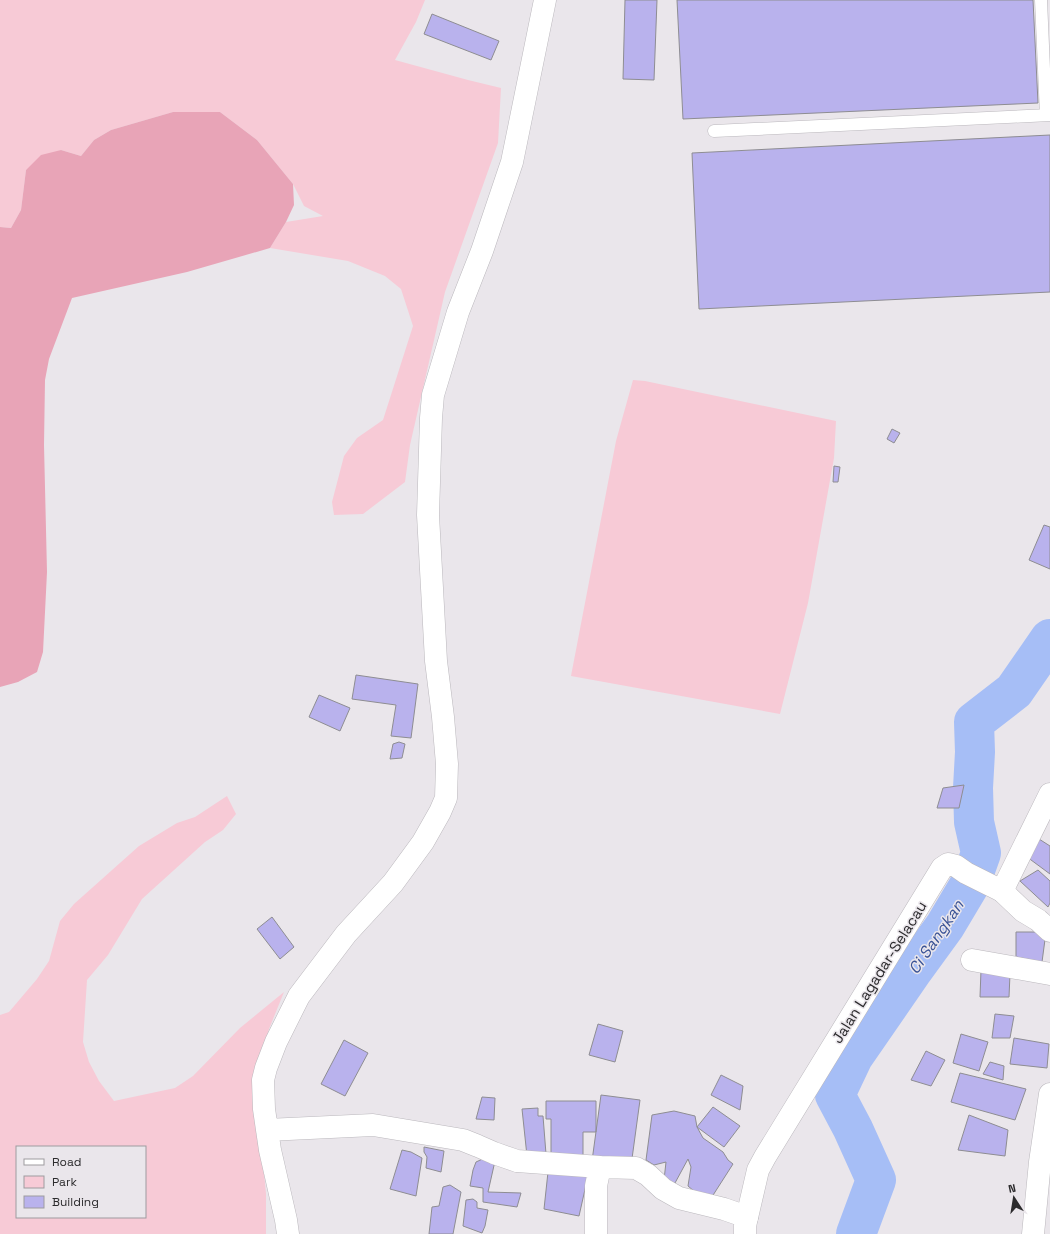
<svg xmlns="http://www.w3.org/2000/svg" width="1050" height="1234" viewBox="0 0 1050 1234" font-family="'Space Grotesk',sans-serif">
	<rect width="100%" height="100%" fill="#eae6eb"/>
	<path fill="#f7cad6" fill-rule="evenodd" d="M0,0H425L416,22L395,60L468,80L501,88L498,143L445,292L410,445L405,482L363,514L334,515L332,502L344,456L357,438L383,420L413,326L401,289L385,276L348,261L270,248L286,222L323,216L304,206L293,184L257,140L220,112H173L111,130L94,140L81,156L61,150L26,170L21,210L11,228L0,227Z
		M633,380L645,381L836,421L834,458L808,603L780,714L571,676L616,441Z
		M227,796L236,814L223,830L205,842L142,899L108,955L87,980L83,1042L89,1062L99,1081L114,1101L175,1088L193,1076L240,1028L284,992L269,1029L255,1077L266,1194V1234H0V1015L9,1012L37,979L49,961L60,921L74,904L139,846L177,823L195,817ZM17,1147H145V1217H17Z"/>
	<path fill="#e8a4b7" d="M173,112H220L257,140L293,184L294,205L286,222L270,248L187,272L72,298L49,359L45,380L44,445L47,572L43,652L37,672L18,682L0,687V227L11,228L21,210L26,170L41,155L61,150L81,156L94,140L111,130Z"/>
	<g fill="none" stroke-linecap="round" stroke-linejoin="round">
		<path stroke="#a6bef6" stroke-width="40" d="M856,1234L876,1180L853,1129L835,1095L853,1057L913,970L945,926L970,884L981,853L974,822L973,788L975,752L974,722L1014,691L1050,639"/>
	</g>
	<path fill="#b9b2ed" stroke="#8e8d92" d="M625,0H657L654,80L623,79Z
		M677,0H1033L1038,103L683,119Z
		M432,14L499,41L491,60L424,34Z
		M1050,135V292L699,309L692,153Z
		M892,429L900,433L894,443L887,439Z
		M834,466L840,467L838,482H833Z
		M1044,525L1050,527V569L1029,560Z
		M356,675L418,684L411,738L391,736L396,705L352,699Z
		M319,695L350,708L340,731L309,717Z
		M399,742L405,744L402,758L390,759L393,744Z
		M964,785L959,808H937L943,788Z
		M1039,839L1050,846V874L1027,857Z
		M1038,870L1050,881V903L1048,907L1020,881Z
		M272,917L294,947L280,959L257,929Z
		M1016,932H1046L1042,962L1016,957Z
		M981,970L1010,974L1009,997H980Z
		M995,1014L1014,1016L1010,1038H992Z
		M598,1024L623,1031L615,1062L589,1055Z
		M961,1034L988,1042L979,1071L953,1063Z
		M1014,1038L1049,1044L1047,1068L1010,1064Z
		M344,1040L368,1053L345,1096L321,1084Z
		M926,1051L945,1060L931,1086L911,1080Z
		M990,1062L1004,1066L1003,1080L983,1074Z
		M960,1073L1026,1089L1015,1120L951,1102Z
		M721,1075L743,1086L740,1110L711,1095Z
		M601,1095L640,1100L631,1166L592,1161Z
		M482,1097L495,1098L494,1120L476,1119Z
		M546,1101H596V1132H583V1155H551V1119H546Z
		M713,1107L740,1126L724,1147L697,1127Z
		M538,1108V1116H543L546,1154L527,1156L522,1109Z
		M674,1111L695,1116L697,1127L703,1138L723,1152L728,1160L733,1164L708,1203L688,1186L691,1167L688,1159L675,1183L664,1180L666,1162L654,1165L646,1160L652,1115Z
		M969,1115L1008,1130L1005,1156L958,1150Z
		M424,1147L444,1151L441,1172L426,1168L427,1157L424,1152Z
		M402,1150L411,1152L422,1158L416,1196L390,1189Z
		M487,1157L495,1161L488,1192L521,1193L517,1207L483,1202V1188L470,1186L473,1170L476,1162Z
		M548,1172L588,1176L579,1216L544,1209Z
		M450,1185L461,1192L453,1234H429L432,1207L439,1206L443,1187Z
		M473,1199L477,1202V1208L488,1210L485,1226L482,1233L463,1226L466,1200Z"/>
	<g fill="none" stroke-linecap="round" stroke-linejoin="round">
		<defs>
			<path id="service" d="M1041,0L1046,115
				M714,131L1050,115"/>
			<path id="minor" d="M1002,891L1023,911L1038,920L1050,931
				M972,960L1050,974
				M267,1130L373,1125L463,1140L478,1146L494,1153L517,1161L600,1167
				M288,1234L286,1220L270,1150L264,1109L263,1080L266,1068L276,1042L299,996L346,934L393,883L423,842L440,812L446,798L447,764L443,717L436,661L428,515L431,418L433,395L458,312L482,251L512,162L545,0
				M596,1234V1186L600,1167L636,1168L648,1175L663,1189L679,1198L724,1209L747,1217
				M1033,1234L1040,1162L1050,1094"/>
			<path id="tertiary" d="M745,1234V1226L758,1170L765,1157L942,868L948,864L956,866L966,873L1002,891L1050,794"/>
		</defs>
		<use href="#service" stroke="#bbb8bd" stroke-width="13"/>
		<use href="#minor" stroke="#bbb8bd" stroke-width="23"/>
		<use href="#tertiary" stroke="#bbb8bd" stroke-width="23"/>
		<use href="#service" stroke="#fff" stroke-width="12"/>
		<use href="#minor" stroke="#fff" stroke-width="22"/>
		<use href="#tertiary" stroke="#fff" stroke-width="22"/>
	</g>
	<g text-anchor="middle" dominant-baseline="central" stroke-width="3" stroke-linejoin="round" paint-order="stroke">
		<g font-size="15" fill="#2c2b2d" stroke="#eae6eb">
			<text transform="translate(879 972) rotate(-58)">Jalan Lagadar-Selacau</text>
		</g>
		<g font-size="16" font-style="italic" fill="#3a5396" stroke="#eae6eb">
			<text transform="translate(936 937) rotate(-56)">Ci Sangkan</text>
		</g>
	</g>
	<rect x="16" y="1146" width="130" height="72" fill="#eae6eb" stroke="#9e9b9f"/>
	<rect x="24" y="1159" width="20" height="6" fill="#ffffff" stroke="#9e9b9f"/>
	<text x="52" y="1166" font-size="12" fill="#2c2b2d">Road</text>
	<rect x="24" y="1176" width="20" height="12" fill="#f7cad6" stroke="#9e9b9f"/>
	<text x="52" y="1186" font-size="12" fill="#2c2b2d">Park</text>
	<rect x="24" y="1196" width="20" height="12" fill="#b9b2ed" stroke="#9e9b9f"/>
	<text x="52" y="1206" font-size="12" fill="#2c2b2d">Building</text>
	<g transform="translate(1014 1198) rotate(348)" stroke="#eae6eb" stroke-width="3" paint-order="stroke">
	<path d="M0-3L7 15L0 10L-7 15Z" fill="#2c2b2d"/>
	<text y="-6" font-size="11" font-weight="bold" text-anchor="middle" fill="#2c2b2d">N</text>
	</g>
</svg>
